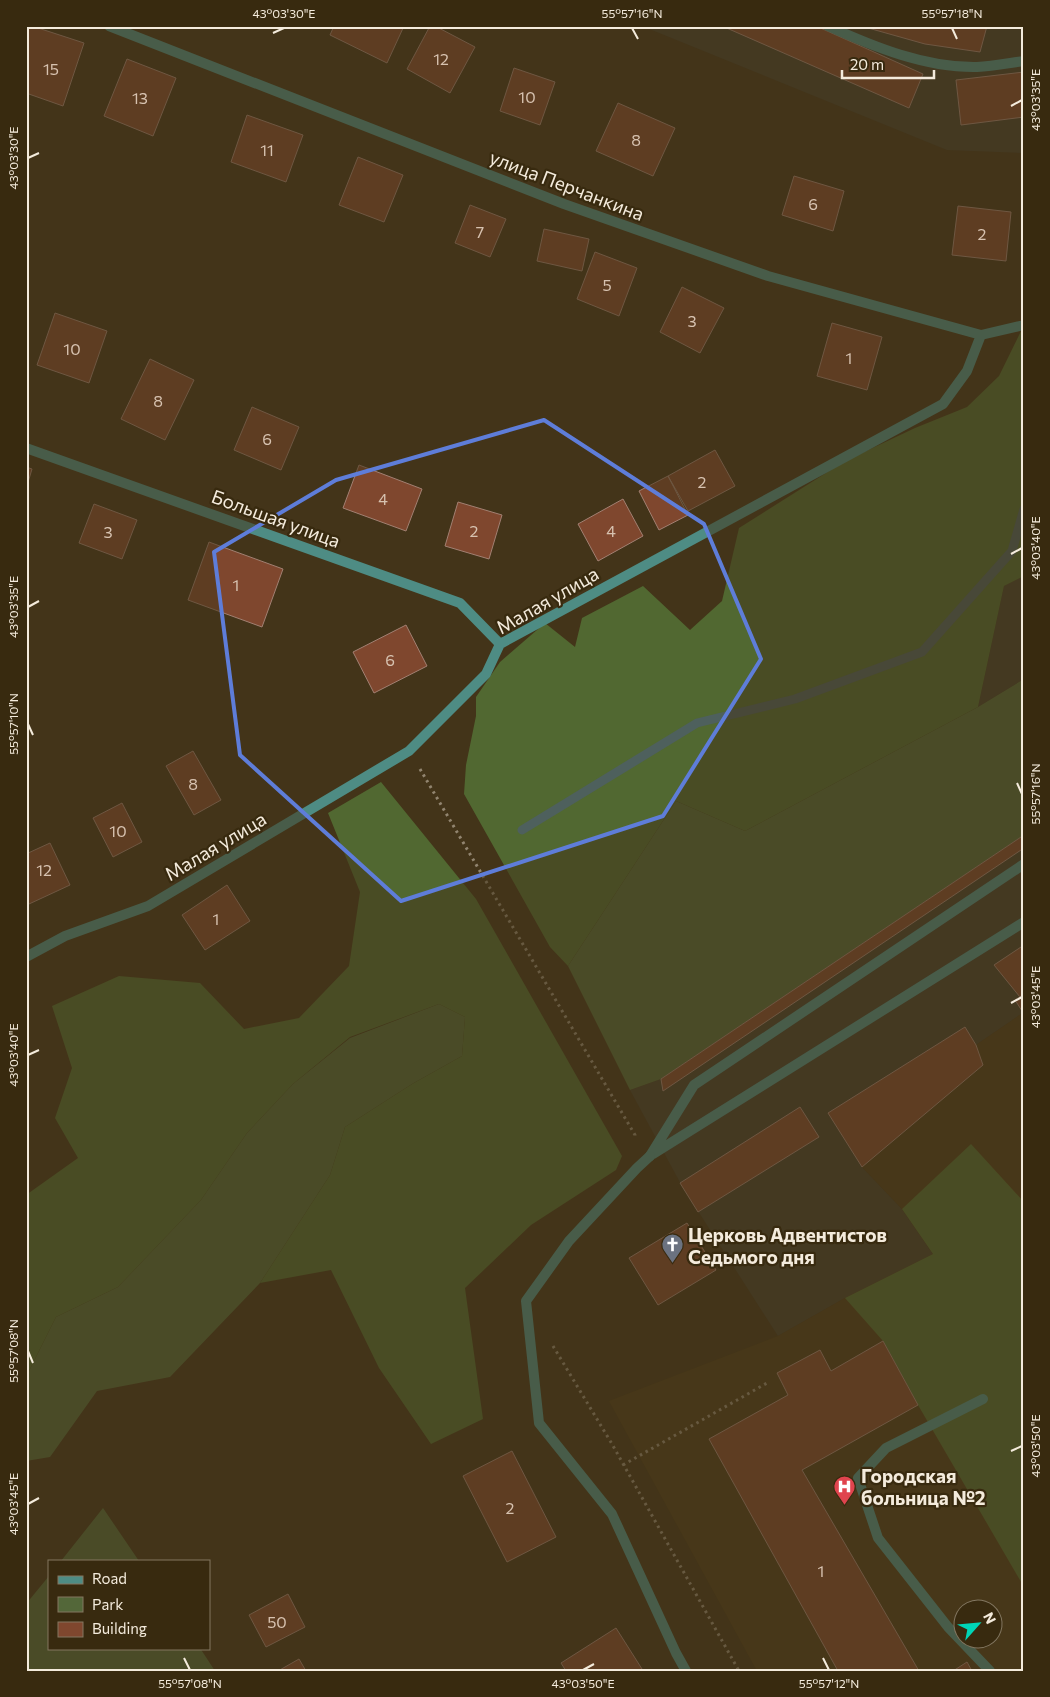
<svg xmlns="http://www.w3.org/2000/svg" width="1050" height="1697" viewBox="0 0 1050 1697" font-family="Commissioner,sans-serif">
	<rect width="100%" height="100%" fill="#433419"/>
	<path fill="#453e2c" d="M642,26H1024V153L947,150Z
		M1024,576V679L978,707L1004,586Z
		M1024,835V1012L976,1045L965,1027L828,1113L862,1167L902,1209L933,1254L845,1298L778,1336L682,1186L630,1090L661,1079Z"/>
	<path fill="#4d3b19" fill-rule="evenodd" d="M1024,1012V1671H757L609,1401L778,1336L845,1298L933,1254L902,1209L862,1167L983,1065L976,1045ZM962,1610H992V1640H962Z"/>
	<path fill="#536739" d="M1024,679V835L661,1079L630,1090L568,966L676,801L745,831L978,707Z
		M439,1004L465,1017L462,1056L412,1084L345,1127L330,1175L260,1283L170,1377L97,1391L50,1457L26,1461V1377L56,1317L118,1287L201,1200L247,1133L293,1084L350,1038Z
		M103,1508L139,1561H61Z
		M49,1576V1648H200L215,1671H26V1604Z"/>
	<path fill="#516831" d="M1024,325V576L1004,586L978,707L745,831L676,801L568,966L550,947L464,794L466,765L476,716V697L500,662L545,623L575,647L582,618L643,586L690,630L722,601L739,528L845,461L915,428L967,407L999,376Z
		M381,782L476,899L622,1156L616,1170L531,1225L465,1288L483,1419L431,1444L379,1368L331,1270L260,1283L330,1175L345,1127L412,1084L462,1056L465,1017L439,1004L350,1037L293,1084L247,1133L201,1200L118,1287L56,1317L26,1377V1195L78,1158L55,1118L72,1068L52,1006L119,976L200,983L244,1029L299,1018L349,966L360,892L328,813Z
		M971,1144L1024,1202V1587L918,1405L883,1341L845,1298L933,1254L902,1209Z"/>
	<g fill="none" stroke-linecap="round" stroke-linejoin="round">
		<path stroke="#4e605d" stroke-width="9" d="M522,830L697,723L795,699L922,652L1012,551L1024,509"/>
	</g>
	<path fill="#7f472e" stroke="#a28072" d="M26,26H32L84,43L63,106L26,93Z
		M334,26H404L387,63L330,35Z
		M430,26H435L475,47L450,93L407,69Z
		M722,26H816L923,74L909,108Z
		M861,26H987L980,52L925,44Z
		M127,59L176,78L153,136L104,116Z
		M514,68L555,82L540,125L500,111Z
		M1024,72V117L961,125L956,80Z
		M618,103L675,128L653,176L596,151Z
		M247,115L303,135L286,182L231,162Z
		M358,157L403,175L384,222L339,205Z
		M794,176L844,191L833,231L782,215Z
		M470,205L506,219L490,257L455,243Z
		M958,206L1011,212L1006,261L952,255Z
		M544,229L589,239L582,271L537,261Z
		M595,252L637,268L619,316L577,299Z
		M682,287L724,308L700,353L660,332Z
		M55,313L107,331L89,383L37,365Z
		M832,323L882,337L867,390L817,376Z
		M150,359L194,380L165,440L121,419Z
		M252,407L299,427L281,470L234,450Z
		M715,450L735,486L688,511L668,476Z
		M359,465L422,489L406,531L343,508Z
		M26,467L32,469L26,489Z
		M668,476L688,515L659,530L639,491Z
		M623,499L643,536L598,561L578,524Z
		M458,502L502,515L489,559L445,546Z
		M94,504L137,520L122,559L79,543Z
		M209,542L283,569L262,627L188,600Z
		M406,625L427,666L374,693L353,652Z
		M193,751L221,800L194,815L166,766Z
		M122,803L142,842L113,857L93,818Z
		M1024,835V848L663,1091L661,1079Z
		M50,843L70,885L29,904L26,898V854Z
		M227,885L250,921L205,950L182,915Z
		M1024,945V1002L994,965Z
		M1024,994V1014L1015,1000Z
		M965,1027L976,1045L983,1065L862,1167L828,1113Z
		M800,1107L819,1137L698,1212L680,1183Z
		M687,1223L716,1270L658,1305L629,1258Z
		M883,1341L918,1405L802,1470L919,1671H838L709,1439L788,1395L777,1373L820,1350L831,1371Z
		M512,1451L556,1537L507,1562L463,1476Z
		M288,1594L305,1627L266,1647L249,1615Z
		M616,1628L642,1669L639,1671H566L561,1663Z
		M299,1659L306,1671H278Z
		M967,1662L972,1671H953Z"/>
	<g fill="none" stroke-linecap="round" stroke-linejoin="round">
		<path stroke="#928570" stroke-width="3" stroke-dasharray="2.5 4" stroke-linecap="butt" d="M420,769L635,1135V1139
			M553,1346L612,1444L739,1671
			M623,1465L767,1383"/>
		<path stroke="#4e8c84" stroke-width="10" d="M828,26C874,47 926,68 977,67C993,66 1009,63 1024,61
			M653,1154L1024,922
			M650,1156L694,1085L1024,864
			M983,1399L886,1448L858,1478L878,1538L948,1627L990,1671"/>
		<path stroke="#4e8c84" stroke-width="10" d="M109,26L564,204L768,276L981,335L1024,325
			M26,448L460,603L500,644
			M26,957L65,936L148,906L409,751L486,674L500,644L943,404L967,371L981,335
			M650,1156L637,1168L569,1241L526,1301L539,1423L612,1514L676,1653L686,1671"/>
	</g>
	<path d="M0 0H1050V1697H0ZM544,420L704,524L761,659L663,816L401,901L240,755L214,552L336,480Z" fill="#433419" fill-opacity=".55" fill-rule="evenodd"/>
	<path fill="none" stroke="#5e7dd9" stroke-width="4" stroke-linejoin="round" d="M544,420L704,524L761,659L663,816L401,901L240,755L214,552L336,480Z"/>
	<path fill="none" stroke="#f4ebdc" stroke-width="2" d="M632,28L638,39M952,28L957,39M273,33L284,28M1011,106L1022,100M28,158L39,153M1011,554L1022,548M28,607L39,601M28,724L33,735M1017,783L1022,794M1011,1003L1022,997M28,1055L39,1050M28,1351L33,1363M1011,1451L1022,1446M28,1504L39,1498M184,1658L190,1670M823,1658L829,1670M583,1670L594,1664"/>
	<defs>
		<symbol id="church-pin" viewBox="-11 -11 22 30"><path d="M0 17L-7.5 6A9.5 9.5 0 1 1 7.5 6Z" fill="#6b7280" stroke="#382a0f"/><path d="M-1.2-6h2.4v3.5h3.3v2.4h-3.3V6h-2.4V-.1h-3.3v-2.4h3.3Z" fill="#fff"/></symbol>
		<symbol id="hospital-pin" viewBox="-11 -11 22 30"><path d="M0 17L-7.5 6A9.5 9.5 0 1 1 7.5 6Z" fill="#e0444e" stroke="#382a0f"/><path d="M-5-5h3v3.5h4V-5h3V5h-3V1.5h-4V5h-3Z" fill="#fff"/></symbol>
	</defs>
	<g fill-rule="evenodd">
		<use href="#church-pin" x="660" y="1232" width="25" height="34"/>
		<use href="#hospital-pin" x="832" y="1474" width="25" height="34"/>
	</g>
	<g text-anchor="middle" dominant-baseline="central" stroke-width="4.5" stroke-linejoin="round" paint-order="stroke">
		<g font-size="16" fill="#d7c2b0">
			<text x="441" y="58">12</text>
			<text x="51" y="68">15</text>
			<text x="527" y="96">10</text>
			<text x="140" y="97">13</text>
			<text x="636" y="139">8</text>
			<text x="267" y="149">11</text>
			<text x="813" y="203">6</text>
			<text x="480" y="231">7</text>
			<text x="982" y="233">2</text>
			<text x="607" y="284">5</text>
			<text x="692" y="320">3</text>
			<text x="72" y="348">10</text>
			<text x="849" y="357">1</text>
			<text x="158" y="400">8</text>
			<text x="267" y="438">6</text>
			<text x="702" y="481">2</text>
			<text x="383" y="498">4</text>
			<text x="474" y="530">2</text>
			<text x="611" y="530">4</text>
			<text x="108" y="531">3</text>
			<text x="236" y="584">1</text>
			<text x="390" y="659">6</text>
			<text x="193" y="783">8</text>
			<text x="118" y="830">10</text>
			<text x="44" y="869">12</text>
			<text x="216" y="918">1</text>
			<text x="510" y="1507">2</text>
			<text x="821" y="1570">1</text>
			<text x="277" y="1621">50</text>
		</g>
		<g font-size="19" fill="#f4ebdc" stroke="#382a0f">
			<text transform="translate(567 185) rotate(21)">улица Перчанкина</text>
			<text transform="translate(276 518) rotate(20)">Большая улица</text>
			<text transform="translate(547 600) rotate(-30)">Малая улица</text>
			<text transform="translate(215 846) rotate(-31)">Малая улица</text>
		</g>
		<g font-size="19" font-weight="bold" fill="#f4ebdc" stroke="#382a0f" text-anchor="start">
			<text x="688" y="1234">Церковь Адвентистов<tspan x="688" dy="22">Седьмого дня</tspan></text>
			<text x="861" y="1475">Городская<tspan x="861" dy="22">больница №2</tspan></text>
		</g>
	</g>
	<rect width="1050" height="1697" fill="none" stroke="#382a0f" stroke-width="55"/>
	<rect x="48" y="1560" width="162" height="90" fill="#382a0f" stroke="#837761"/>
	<rect x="58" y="1576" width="25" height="8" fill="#4e8c84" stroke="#837761"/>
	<text x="92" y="1584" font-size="15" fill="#f4ebdc">Road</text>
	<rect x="58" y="1597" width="25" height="15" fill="#536739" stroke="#837761"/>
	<text x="92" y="1610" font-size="15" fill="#f4ebdc">Park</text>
	<rect x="58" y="1622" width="25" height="15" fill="#7f472e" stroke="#837761"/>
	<text x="92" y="1634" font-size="15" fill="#f4ebdc">Building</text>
	<g transform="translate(978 1624) rotate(63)"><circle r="24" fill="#382a0f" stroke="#837761"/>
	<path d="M0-4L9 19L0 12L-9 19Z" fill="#00d5b7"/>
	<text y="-8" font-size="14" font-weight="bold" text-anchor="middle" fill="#f4ebdc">N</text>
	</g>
	<path d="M842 70v8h92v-8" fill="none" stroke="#f4ebdc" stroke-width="2.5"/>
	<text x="850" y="70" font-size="15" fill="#f4ebdc" stroke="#382a0f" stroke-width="4" paint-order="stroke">20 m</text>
	<rect x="28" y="28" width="994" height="1642" fill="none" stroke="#f4ebdc" stroke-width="2"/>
	<g font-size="12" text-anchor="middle" fill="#f4ebdc">
		<text x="284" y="18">43°03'30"E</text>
		<text x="632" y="18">55°57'16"N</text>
		<text x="952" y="18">55°57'18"N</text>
		<text transform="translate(1036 100) rotate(-90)" y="4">43°03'35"E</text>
		<text transform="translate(14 158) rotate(-90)" y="4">43°03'30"E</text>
		<text transform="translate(1036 548) rotate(-90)" y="4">43°03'40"E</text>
		<text transform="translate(14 607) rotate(-90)" y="4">43°03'35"E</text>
		<text transform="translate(14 724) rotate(-90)" y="4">55°57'10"N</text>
		<text transform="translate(1036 794) rotate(-90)" y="4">55°57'16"N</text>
		<text transform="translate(1036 997) rotate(-90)" y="4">43°03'45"E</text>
		<text transform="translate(14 1055) rotate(-90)" y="4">43°03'40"E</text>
		<text transform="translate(14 1351) rotate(-90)" y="4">55°57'08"N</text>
		<text transform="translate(1036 1446) rotate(-90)" y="4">43°03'50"E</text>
		<text transform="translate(14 1504) rotate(-90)" y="4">43°03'45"E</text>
		<text x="190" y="1688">55°57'08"N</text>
		<text x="583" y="1688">43°03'50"E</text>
		<text x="829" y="1688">55°57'12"N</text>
	</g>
</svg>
